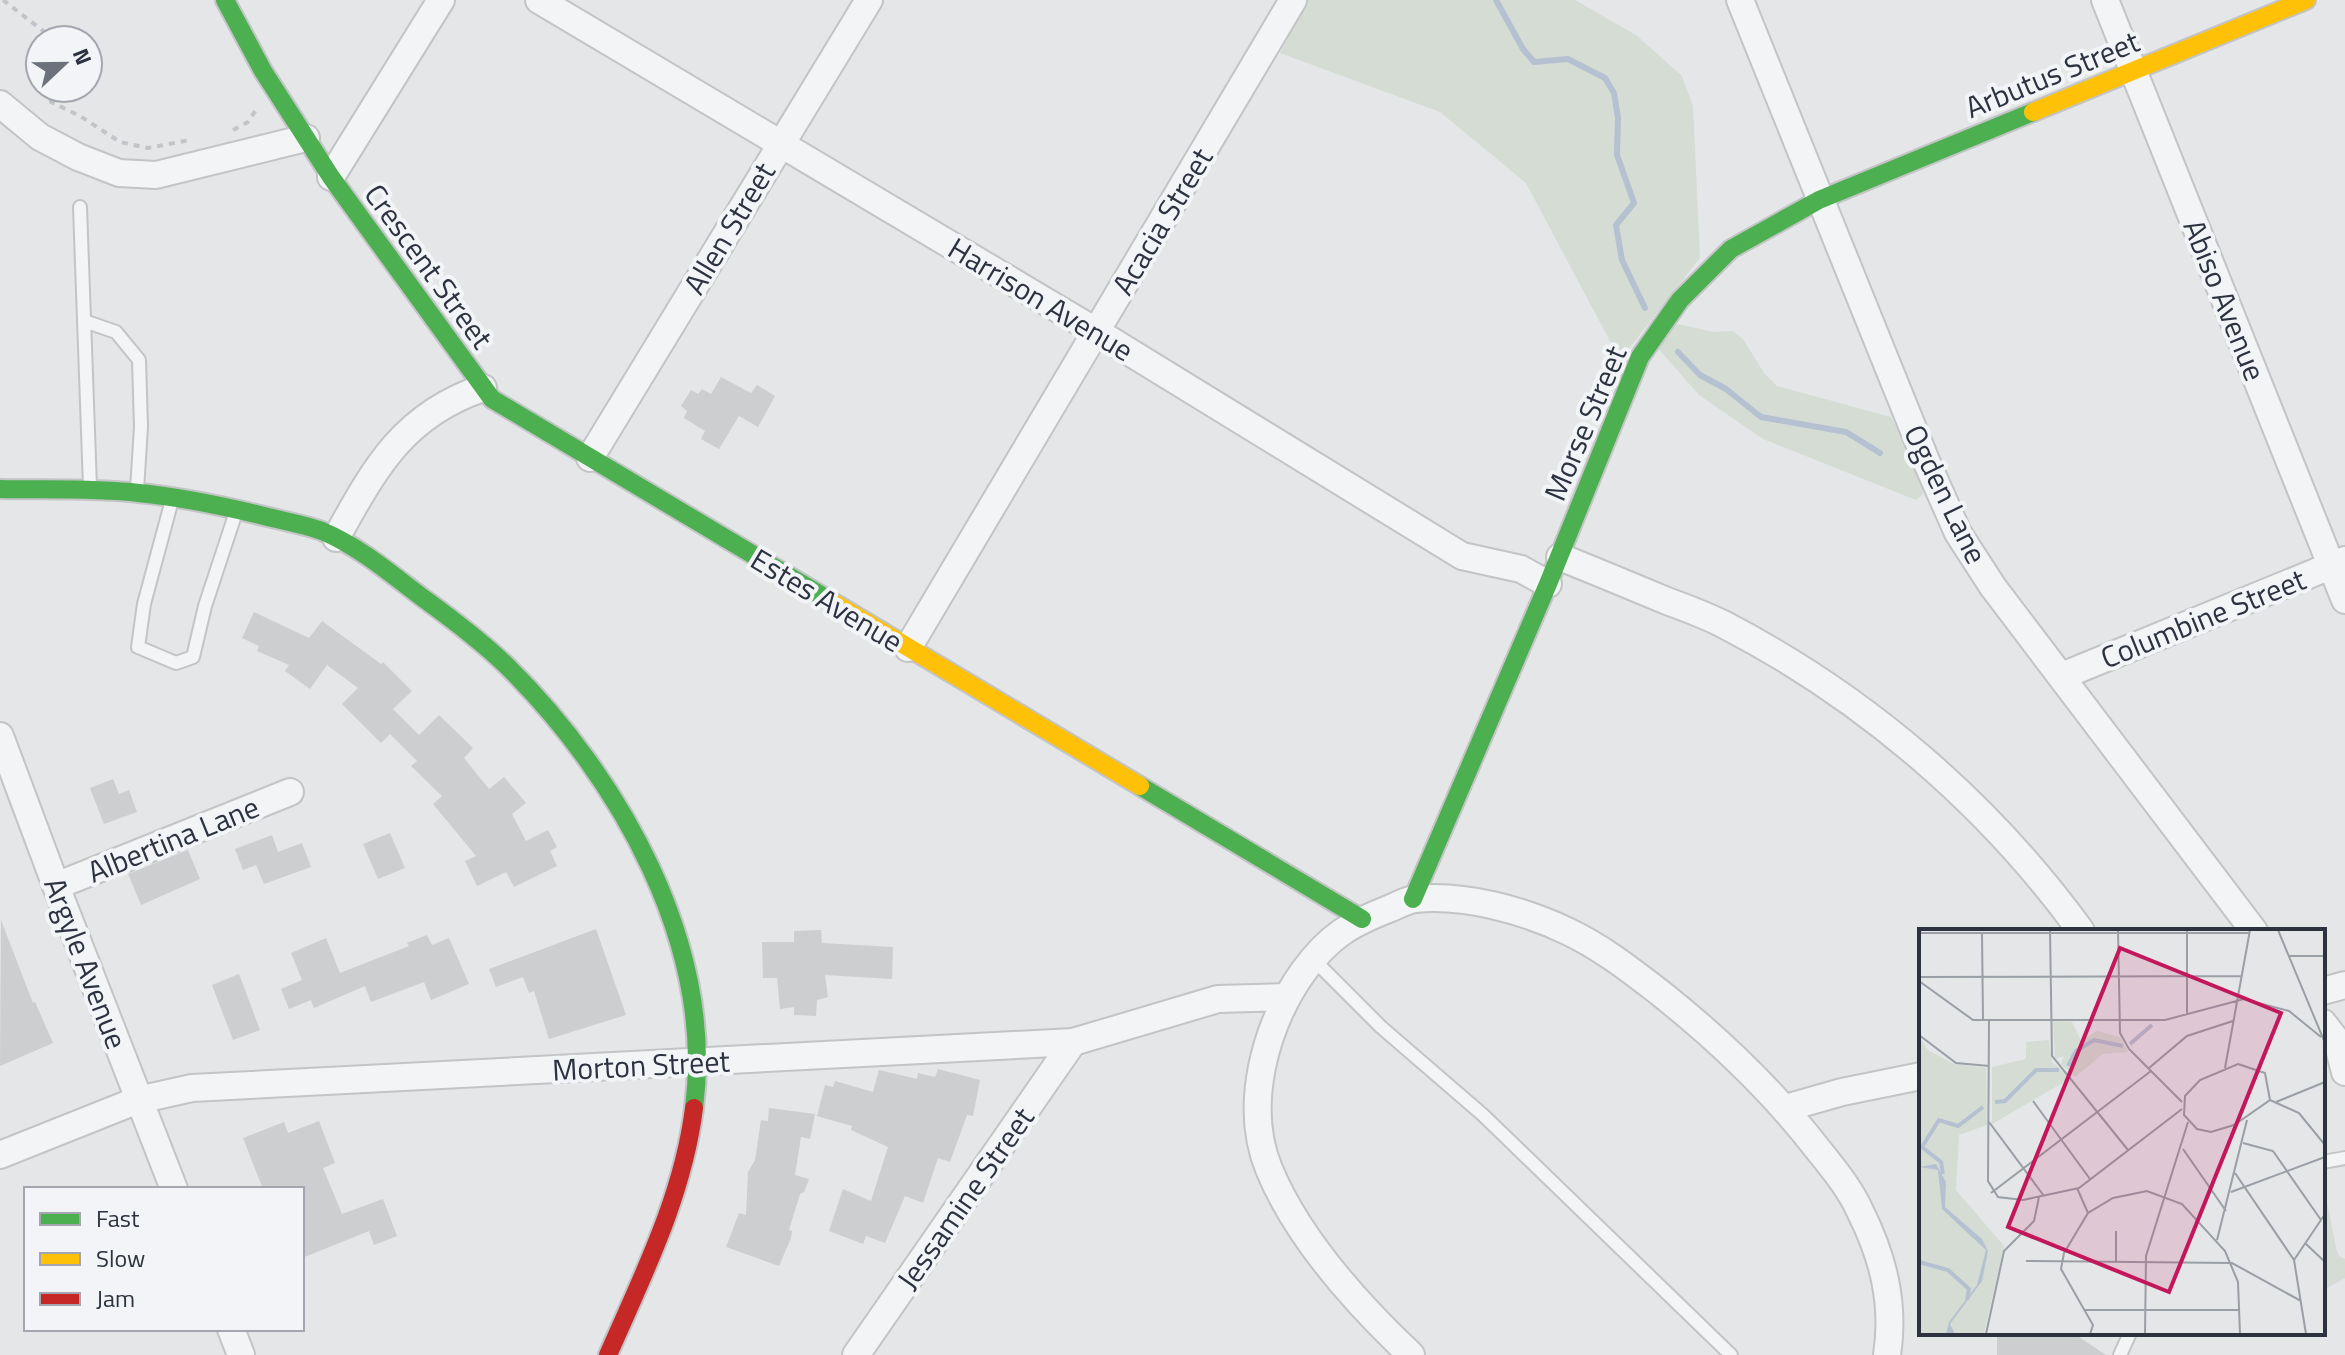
<svg xmlns="http://www.w3.org/2000/svg" width="2345" height="1355" viewBox="0 0 2345 1355" font-family="'Titillium Web',sans-serif">
<rect width="100%" height="100%" fill="#e4e6e8"/>
<g fill="#d4dcd4">
<path d="M1307,0H1575L1636,35L1682,76L1693,106L1700,258L1620,360L1526,183L1440,112L1280,53Z"/>
<path d="M1677,324L1714,332L1732,331L1743,339L1764,373L1777,386L1891,417L1926,483L1922,495L1916,500L1763,439L1699,395L1656,346Z"/>
<path d="M2324,1187L2336,1248L2339,1256L2345,1259V1278L2323,1290Z"/>
</g>
<g fill="none" stroke-linecap="round" stroke-linejoin="round">
<g stroke="#b5c1d0" stroke-width="6">
<path d="M1496,0L1523,49L1534,62L1568,59L1605,78L1614,93L1618,118L1617,155L1634,203L1616,225L1622,260L1645,308"/>
<path d="M1678,352L1700,375L1726,389L1761,417L1846,432L1880,453"/>
</g>
</g>
<g fill="#ccced0">
<path d="M721,377L751,393L757,385L775,396L758,427L739,416L719,449L701,439L705,431L684,418L687,411L681,406L691,390L698,394L702,389L711,394Z"/>
<path d="M254,612L309,638L322,621L381,664L383,662L412,691L393,709L419,735L439,715L473,748L464,758L489,789L504,777L526,803L512,814L526,841L548,830L557,847L550,851L557,866L514,887L506,872L477,886L465,861L476,856L433,804L442,796L411,766L417,761L390,734L381,743L342,704L358,688L327,665L310,689L285,671L289,665L257,651L259,646L242,638Z"/>
<path d="M113,779L119,794L129,790L137,812L104,824L90,788Z"/>
<path d="M390,833L405,868L378,879L363,844Z"/>
<path d="M272,835L278,852L302,843L311,867L264,884L256,865L243,870L235,849Z"/>
<path d="M188,850L200,879L141,905L128,874Z"/>
<path d="M1,920L33,1003L35,1002L53,1043L0,1066Z"/>
<path d="M596,929L626,1015L549,1039L534,991L529,993L523,977L496,987L489,969Z"/>
<path d="M821,930L822,943L893,947L892,979L825,975L828,997L817,1000L816,1016L794,1015V1007L780,1009L777,978H763L762,942H794V931Z"/>
<path d="M427,935L432,945L449,938L469,984L431,1000L424,982L371,1002L365,986L314,1008L311,1000L289,1009L281,989L302,980L291,953L326,938L340,973L409,946L407,943Z"/>
<path d="M239,974L260,1030L233,1040L212,985Z"/>
<path d="M938,1069L980,1080L973,1116L967,1115L950,1162L938,1158L923,1203L905,1196L885,1243L866,1236L863,1244L829,1231L843,1189L871,1201L888,1147L851,1130L852,1126L817,1116L825,1085L833,1087L835,1081L873,1092L879,1070L917,1079L918,1073L935,1077Z"/>
<path d="M769,1108L815,1114L810,1139L801,1137L795,1175L809,1179L804,1192L800,1194L789,1230L792,1231L791,1238L779,1266L726,1247L739,1213L746,1215L748,1172L755,1160L761,1120L768,1121Z"/>
<path d="M319,1121L335,1163L323,1168L342,1214L383,1199L397,1236L374,1245L369,1231L302,1258V1189H263L243,1138L284,1122L288,1133Z"/>
<path d="M1997,1333H2073L2106,1355H1997Z"/>
</g>
<g fill="none" stroke-linecap="round" stroke-linejoin="round">
<g stroke="#c2c4c6" stroke-width="16">
<g id="lane">
<path d="M80,207L90,487"/>
<path d="M84,321L116,332L139,360L141,427L137,490"/>
<path d="M172,500L144,604L138,647L176,663L193,657L205,606L236,512"/>
<path d="M1313,959L1381,1027L1483,1115L1731,1355"/>
<path d="M2323,1162L2345,1158"/>
<path d="M2120,1355L2130,1333"/>
</g>
</g>
<g stroke="#c2c4c6" stroke-width="30">
<g id="street">
<path d="M539,0L1097,332L1462,556L1521,569L1548,584"/>
<path d="M1740,0L1927,463L1958,533L1993,587L2254,931"/>
<path d="M2105,0L2345,600"/>
<path d="M0,104L40,137L78,157L119,173L156,175L306,138"/>
<path d="M331,177L441,0"/>
<path d="M590,458L869,0"/>
<path d="M336,538C375,468 403,415 483,388"/>
<path d="M1560,557C1595,571 1631,586 1667,601C1686,608 1705,615 1723,624C1864,697 1988,803 2081,931"/>
<path d="M908,648L1293,0"/>
<path d="M2062,676L2345,560"/>
<path d="M0,736L56,886L174,1189"/>
<path d="M56,886L290,792"/>
<path d="M2323,991L2345,985"/>
<path d="M2323,1023L2337,1041L2345,1072"/>
<path d="M1786,1108L1842,1092L1921,1076"/>
<path d="M0,1155L138,1100L192,1088L1073,1042L1218,999L1287,997"/>
<path d="M231,1329L241,1355"/>
<path d="M856,1355L1073,1042"/>
<path d="M1411,1355C1358,1305 1297,1237 1269,1169C1243,1106 1265,1026 1303,972C1329,936 1350,924 1391,908C1398,905 1407,900 1415,899C1464,894 1523,910 1567,931C1601,947 1629,969 1659,992C1717,1038 1770,1088 1816,1147C1832,1167 1849,1187 1860,1211C1883,1257 1895,1303 1887,1355"/>
</g>
</g>
<g stroke="#c2c4c6" stroke-width="22">
<g id="fast">
<path d="M225,0L263,71L331,177L492,399L829,600"/>
<path d="M0,489C46,490 93,488 139,493C181,497 223,506 264,516C283,521 303,524 322,531C360,547 391,574 423,598C452,619 481,641 507,666C620,778 715,945 694,1108"/>
<path d="M1140,786L1362,919"/>
<path d="M1413,899L1548,584L1640,357L1680,300L1731,249L1819,200L2033,112"/>
</g>
</g>
<g stroke="#c2c4c6" stroke-width="22">
<g id="slow">
<path d="M2033,112L2306,0"/>
<path d="M829,600L1140,786"/>
</g>
</g>
<g stroke="#c2c4c6" stroke-width="22">
<path id="jam" d="M608,1355C643,1275 683,1196 694,1108"/>
</g>
<g stroke="#c3c4c8" stroke-width="4" stroke-dasharray="6 6" stroke-linecap="butt">
<path d="M3,0L55,40"/>
<path d="M49,88L51,102L80,116L120,142L148,148L190,140"/>
<path d="M233,130L248,122L256,110"/>
</g>
<use href="#lane" stroke="#f3f4f5" stroke-width="12"/>
<use href="#street" stroke="#f3f4f5" stroke-width="26"/>
<use href="#fast" stroke="#4caf50" stroke-width="18"/>
<use href="#slow" stroke="#ffc107" stroke-width="18"/>
<use href="#jam" stroke="#c62828" stroke-width="18"/>
</g>
<g text-anchor="middle" dominant-baseline="central" stroke-width="8" stroke-linejoin="round" paint-order="stroke">
<g font-size="30" fill="#2c3240" stroke="#f2f4f7">
<text transform="translate(2052 74) rotate(-22)">Arbutus Street</text>
<text transform="translate(1162 221) rotate(-59)">Acacia Street</text>
<text transform="translate(729 228) rotate(-59)">Allen Street</text>
<text transform="translate(429 266) rotate(54)">Crescent Street</text>
<text transform="translate(1041 299) rotate(31)">Harrison Avenue</text>
<text transform="translate(2225 300) rotate(68)">Abiso Avenue</text>
<text transform="translate(1585 423) rotate(-67)">Morse Street</text>
<text transform="translate(1946 494) rotate(64)">Ogden Lane</text>
<text transform="translate(827 600) rotate(31)">Estes Avenue</text>
<text transform="translate(2203 618) rotate(-22)">Columbine Street</text>
<text transform="translate(173 839) rotate(-22)">Albertina Lane</text>
<text transform="translate(86 963) rotate(69)">Argyle Avenue</text>
<text transform="translate(641 1065) rotate(-3)">Morton Street</text>
<text transform="translate(965 1198) rotate(-55)">Jessamine Street</text>
</g>
</g>
<g transform="translate(1919 929)">
<rect width="406" height="406" fill="#e4e6e8"/>
<path d="M134,92L153,93L162,112L178,102L201,108L209,123L184,125L156,148L142,135L145,127L136,130ZM0,108L9,121L35,135L67,139L68,196L40,206L37,261L85,317L65,405H0ZM130,111L133,133L152,149L73,195V138L107,130V113Z" fill="#d4dcd4"/>
<path d="M17,235L27,253L26,278L63,310L69,322L63,352L31,395L36,405H27L30,393L58,356L67,321L23,280L19,241L0,238Z" fill="#b5c1d0"/>
<path fill="none" stroke="#b5c1d0" stroke-width="4" d="M211,115L233,96M149,137L157,122L175,111L204,117M76,173L86,172L117,141H140M24,245L22,233L3,218L20,191L39,197L64,178M0,333L29,341L50,360L48,371"/>
<path fill="none" stroke="#9a9ea5" stroke-width="2" d="M131,1L133,127L209,221M199,1L201,104L210,120L263,173M268,1V85M359,1L406,114M63,3L64,91M0,4H330M370,27H406M0,48L322,47M0,52L54,91H246L325,70L370,82L402,108M70,91L69,252L79,268L104,271L160,259L263,180M0,106L37,134L70,137M319,135L346,144L351,171L315,196L292,203L278,200L265,186L266,167L281,151ZM230,139L268,107L314,92M306,139L331,1M351,171L380,184L406,216M114,172L171,250M357,173L406,153M70,193L125,267M324,214L354,222L402,291M264,220L307,282M316,244L375,331L387,405M158,259L169,284M312,263L406,228M72,264L232,142M197,302V334M298,311L328,191M386,314L406,333M375,331L406,285M107,332L313,334L382,372M165,381H321M67,405L85,322L115,292L120,268M171,405L174,396L142,340L145,324L169,284L194,269L228,262L263,275L306,322L319,353L321,405M226,405L227,327L269,193"/>
<path fill="#c2185b" fill-opacity="0.15" stroke="#c2185b" stroke-width="4" d="M201,19L362,84L250,363L89,298Z"/>
<rect width="406" height="406" fill="none" stroke="#2c3240" stroke-width="4"/>
</g>
<rect x="24" y="1187" width="280" height="144" fill="#f2f4f7" stroke="#a3a6ae" stroke-width="2"/>
<rect x="40" y="1213" width="40" height="12" fill="#4caf50" stroke="#a3a6ae" stroke-width="2"/>
<text x="96" y="1227" font-size="24" fill="#2c3240">Fast</text>
<rect x="40" y="1253" width="40" height="12" fill="#ffc107" stroke="#a3a6ae" stroke-width="2"/>
<text x="96" y="1267" font-size="24" fill="#2c3240">Slow</text>
<rect x="40" y="1293" width="40" height="12" fill="#c62828" stroke="#a3a6ae" stroke-width="2"/>
<text x="96" y="1307" font-size="24" fill="#2c3240">Jam</text>
<g transform="translate(64 64) rotate(68)"><circle r="38" fill="#f2f4f7" stroke="#a3a6ae" stroke-width="2"/>
<path d="M0-6L14 30L0 20L-14 30Z" fill="#6c717b"/>
<text y="-12" font-size="22" font-weight="bold" text-anchor="middle" fill="#2c3240">N</text>
</g>
</svg>
